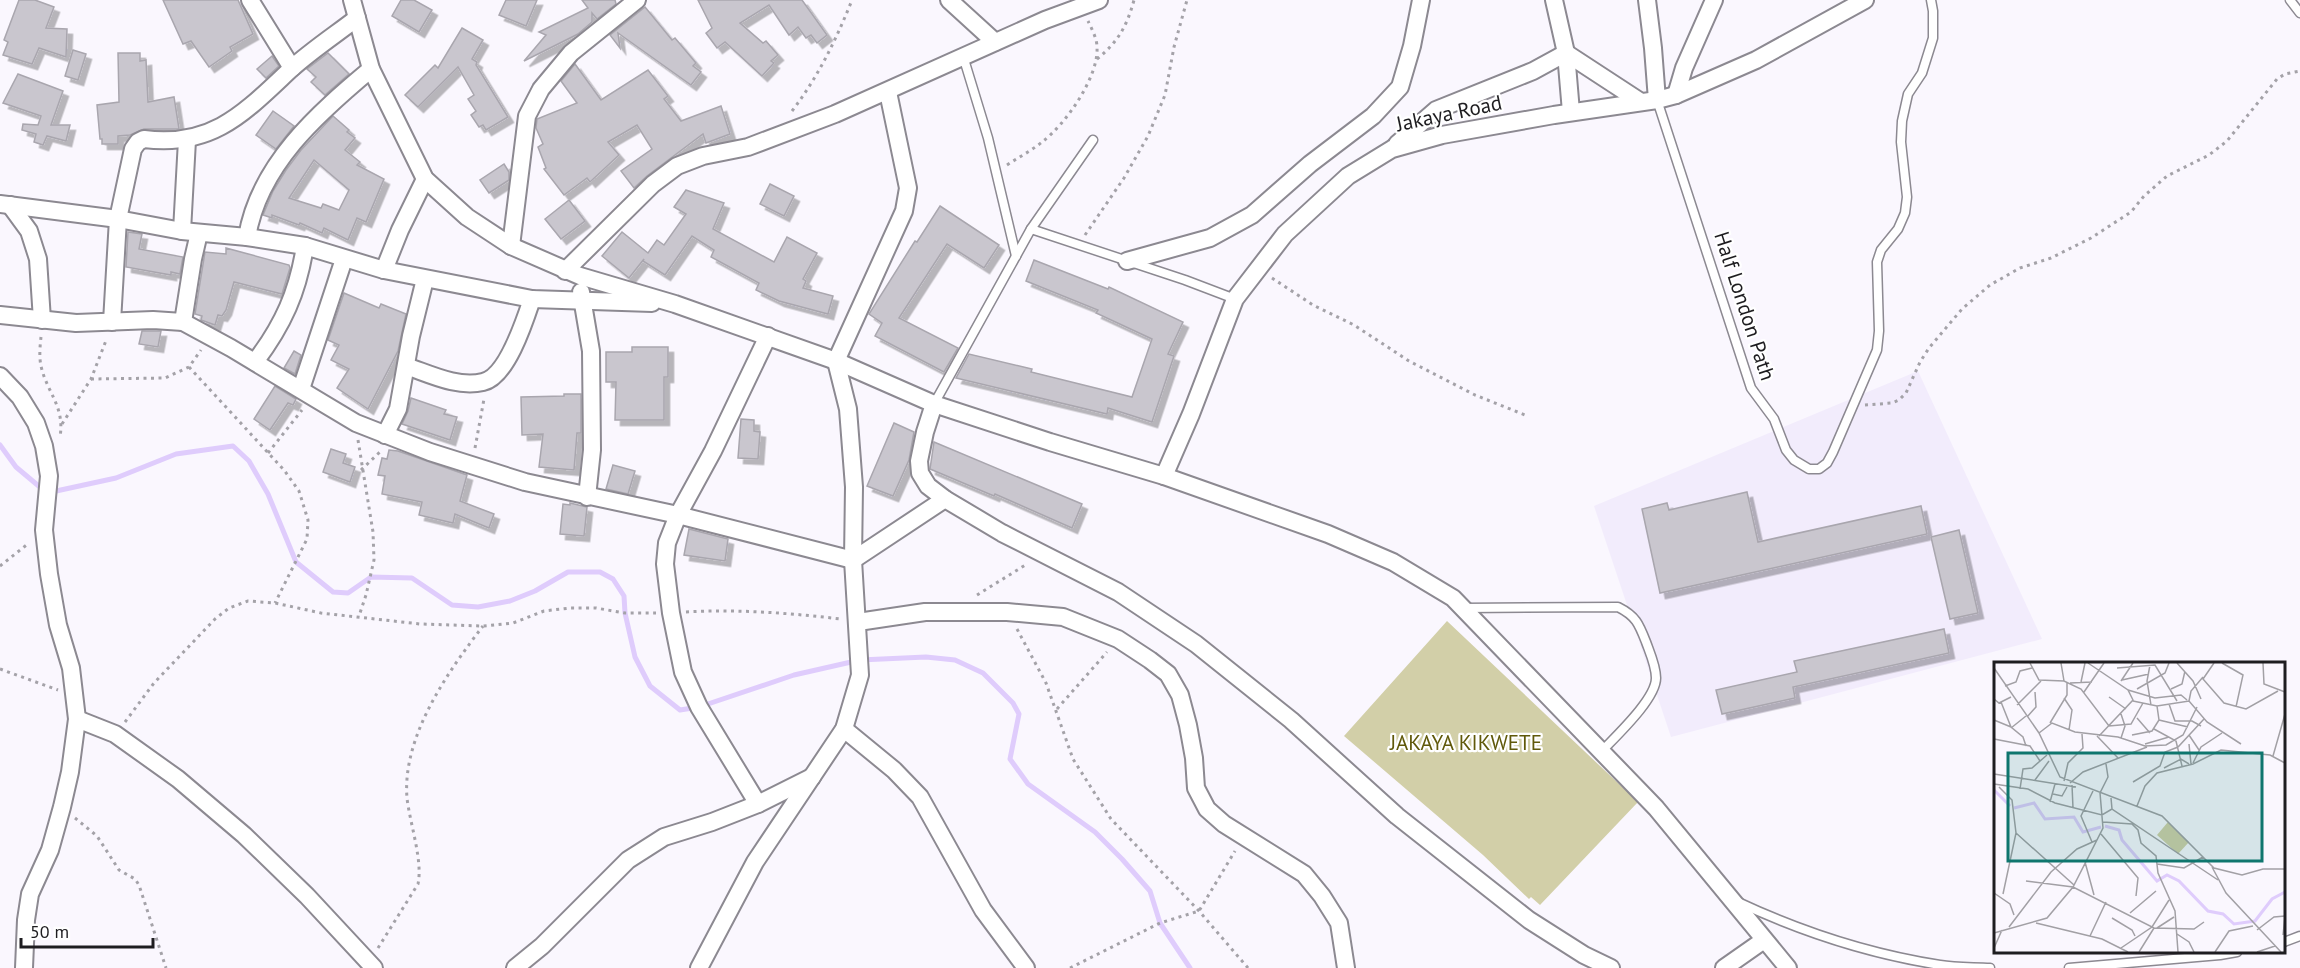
<svg xmlns="http://www.w3.org/2000/svg" width="2300" height="968" viewBox="0 0 2300 968" font-family="'PT Sans',sans-serif">
<defs>
<filter id="shadow"><feDropShadow dx="5.5" dy="5.5" stdDeviation="0" flood-color="#0004"/></filter>
</defs>
<rect width="100%" height="100%" fill="#faf7fe"/>
<path fill="#f2ecfc" d="M1918,371L2042,639L1671,737L1594,506Z"/>
<path fill="#d2cfa8" d="M1447,621L1638,802L1540,905L1531,897L1529,899L1483,855L1344,736Z"/>
<g fill="none" stroke-linecap="round" stroke-linejoin="round">
<path stroke="#dfccfc" stroke-width="5" d="M0,445L16,467L47,493L116,478L176,454L233,446L249,461L268,494L296,562L333,592L348,593L371,577L412,578L452,605L478,607L510,601L535,591L568,572H600L613,579L624,596L625,613L635,657L650,686L680,710L699,707L794,675L860,660L926,657L955,660L983,673L1013,703L1019,714L1010,759L1028,784L1095,832L1122,859L1150,891L1160,923L1190,968"/>
</g>
<g fill="#c9c6ce" stroke="#a9a6ae" stroke-width="1.5" fill-rule="evenodd" filter="url(#shadow)">
<path d="M19,0H35L54,7L46,28L67,29L66,57L39,48L32,64L3,55L8,42L4,40Z"/>
<path d="M163,0H238L253,34L230,47L232,51L209,67L191,41L183,44Z"/>
<path d="M401,0H414L432,10L419,32L392,16Z"/>
<path d="M506,0H537L526,26L499,15Z"/>
<path d="M582,0H615L616,4L597,19L592,13V22L578,34L524,61L546,35L539,32L588,8Z"/>
<path d="M698,0H802L827,35L817,43L811,35L806,38L798,27L789,35L769,5L740,23L763,43L766,41L778,55L771,61L774,63L762,76L725,42L717,48L706,33L712,28Z"/>
<path d="M645,7L672,40L675,38L696,63L693,66L701,72L691,85L618,33L620,48L610,35Z"/>
<path d="M462,28L483,40L472,59L477,62L476,65L508,117L486,130L483,125L479,127L471,115L476,111L468,99L474,95L458,67L418,107L405,95L435,65L438,68Z"/>
<path d="M73,50L86,54L78,80L65,76Z"/>
<path d="M118,53H140V61L146,60L148,102L174,97L179,129H144L130,135L118,136V144H102V139H100L97,105L119,102Z"/>
<path d="M328,53L349,74L325,95L311,82L316,77L307,69Z"/>
<path d="M272,56L279,66L266,78L257,69Z"/>
<path d="M575,64L601,100L648,70L668,96L664,99L681,121L721,106L730,134L706,143L703,134L647,176L634,188L621,171L652,149L637,125L608,142L619,155L590,182L587,178L564,195L544,169L546,168L538,147L543,144L536,128L537,119L577,103L561,81Z"/>
<path d="M18,74L63,91L51,125H70L66,141L47,136L43,145L34,142L36,134L22,130L23,124L38,125L41,116L3,103Z"/>
<path d="M273,111L294,126L276,149L256,135Z"/>
<path d="M333,116L349,130L347,132L355,138L345,150L360,162L357,165L384,179L366,222L357,218L348,240L324,228L322,233L300,223L299,225L272,215V218L263,215L273,191L286,170L301,150ZM314,160L349,190L339,210L323,204L321,208L289,198Z"/>
<path d="M504,164L509,172V180L489,193L480,180Z"/>
<path d="M770,184L794,196L784,216L760,204Z"/>
<path d="M686,190L724,203L713,229L774,262L787,237L817,253L803,279L806,281L803,288L833,296L828,314L779,301L756,290L759,283L711,257L714,250L692,236L665,275L643,261L644,259L629,278L602,256L622,232L648,253L657,240L664,245L686,214L674,207Z"/>
<path d="M569,200L585,221L561,239L545,219Z"/>
<path d="M940,206L999,245L984,268L947,244L899,318L958,348L944,372L875,336L882,323L869,314L915,241L917,242Z"/>
<path d="M128,232L142,234L139,249L183,257L180,274L171,272V275L126,267Z"/>
<path d="M226,248L289,265L290,268L282,294L234,282L226,310L222,316L218,315L215,325L201,320L202,316L195,314L205,252L226,254Z"/>
<path d="M1034,260L1108,289L1109,287L1183,322L1168,354L1174,356L1152,422L1108,408L1107,414L956,378L969,354L1032,369L1031,372L1132,397L1152,339L1096,313L1098,310L1026,281Z"/>
<path d="M344,293L379,308L381,304L406,314L398,351L368,409L337,388L349,369L331,360L339,345L328,340Z"/>
<path d="M142,331H161L158,347L139,344Z"/>
<path d="M632,347H668V377H664V420H615L616,382H606V352H632Z"/>
<path d="M294,351L301,355L295,374L284,368Z"/>
<path d="M275,386L296,399L293,405L288,403L270,430L254,419Z"/>
<path d="M564,394H581V433H577L574,470L539,467L543,434L522,435L521,397L564,396Z"/>
<path d="M411,398L446,410L444,414L457,417L450,440L402,424L408,411Z"/>
<path d="M741,419L754,420V431L760,432L758,459L738,458Z"/>
<path d="M894,423L914,432L909,460L893,496L867,486Z"/>
<path d="M934,442L1082,504L1072,528L995,494L994,496L930,469Z"/>
<path d="M331,449L346,454L343,463L355,467L350,482L323,472Z"/>
<path d="M389,450L398,451L467,475L460,501L494,514L489,528L455,514L453,523L419,515L422,502L382,494L385,476L378,475L382,458L387,459Z"/>
<path d="M613,465L635,471L628,494L606,489Z"/>
<path d="M1747,492L1758,542L1921,506L1927,534L1660,593L1642,509L1667,503L1669,510Z"/>
<path d="M570,503L587,507L584,536L560,534L563,504L570,505Z"/>
<path d="M689,529L728,539L725,561L684,555Z"/>
<path d="M1959,530L1978,613L1950,619L1931,537Z"/>
<path d="M1944,629L1949,653L1793,687L1795,698L1722,714L1716,690L1797,672L1794,661Z"/>
</g>
<g fill="none" stroke-linecap="round" stroke-linejoin="round">
<g stroke="#8c8991" stroke-width="11">
<g id="lane">
<path d="M2290,0L2300,13"/>
<path d="M963,56L988,138L1016,256"/>
<path d="M1657,100L1751,388L1774,419L1786,450L1794,460L1809,469H1819L1827,463L1833,452L1877,350L1879,331L1877,262L1881,250L1898,229L1905,213L1907,197L1901,142L1902,121L1908,94L1922,73L1933,38V11L1931,0"/>
<path d="M1031,229L1185,280L1235,299"/>
<path d="M934,404L1031,229L1093,140"/>
<path d="M1463,608L1618,607C1636,616 1639,624 1646,642C1650,653 1656,666 1656,678C1656,699 1616,736 1601,752"/>
<path d="M1738,902C1802,932 1870,954 1940,965C1956,968 1974,967 1990,968"/>
<path d="M2284,942L2300,936"/>
<path d="M2069,968L2220,955L2237,952"/>
</g>
</g>
<g stroke="#8c8991" stroke-width="20">
<g id="street">
<path d="M250,0L292,68"/>
<path d="M352,0L371,69L425,179L467,217L511,246L580,276L675,304L836,361L934,404L1050,442L1164,476L1328,534L1393,562L1453,598L1656,808L1788,968"/>
<path d="M949,0L995,42"/>
<path d="M1554,0L1566,53L1571,112"/>
<path d="M1647,0L1653,48L1657,100"/>
<path d="M1676,95L1684,68L1714,0"/>
<path d="M1397,144L1436,110L1533,71L1566,53L1641,102"/>
<path d="M0,204L118,219L182,231L247,237L305,246L384,270L532,299L652,303"/>
<path d="M10,205L29,231L38,259L42,320"/>
<path d="M182,231L187,140"/>
<path d="M247,237C259,165 317,114 371,69"/>
<path d="M511,246L527,116L541,89L571,53L637,0"/>
<path d="M1127,261L1210,238L1252,215L1310,164L1373,116L1400,87L1412,46L1421,0"/>
<path d="M384,270L400,230L425,179"/>
<path d="M565,271L653,184L677,166L703,156L748,147L835,114L1045,20L1099,0"/>
<path d="M581,292L591,351L592,450L587,497"/>
<path d="M0,315L76,323L153,320L183,322L231,348L356,423L430,452L525,482L678,515L853,560L945,499"/>
<path d="M112,322L118,219L133,149L138,142L144,139C213,148 245,112 291,69C312,50 335,35 357,18"/>
<path d="M183,322L193,259L199,233"/>
<path d="M255,362C283,325 298,292 305,246"/>
<path d="M406,366C430,374 457,388 483,382C507,377 525,320 532,299"/>
<path d="M0,376L20,397L36,423L44,446L49,476L44,530L49,574L58,625L71,668L77,719L70,772L62,807L50,850L30,894L26,920L24,968"/>
<path d="M301,389L344,259"/>
<path d="M934,404L925,432L919,461L920,473L928,486L945,499L1002,533L1118,592L1196,644L1291,720L1397,816L1529,920L1584,955L1611,968"/>
<path d="M385,435L398,409L411,336L425,279"/>
<path d="M1164,476L1191,414L1235,299L1285,234L1348,176L1392,149L1442,135L1554,115L1657,100L1676,95L1756,60L1865,0"/>
<path d="M858,622L925,612H1007L1063,617L1118,639L1150,660L1168,674L1180,695L1188,725L1194,758L1196,788L1207,809L1224,824L1304,874L1322,896L1339,923L1346,968"/>
<path d="M77,719L115,734L178,779L244,835L307,896L374,968"/>
<path d="M844,729L894,770L920,797L983,910L1026,968"/>
<path d="M758,804L699,707L683,672L671,613L665,564L667,543L678,515L713,451L768,336"/>
<path d="M515,968L542,946L628,860L664,837L712,822L758,804L812,777"/>
<path d="M699,968L755,862L844,729L860,675L853,560L854,487L848,409L836,361L904,211L908,188L888,92"/>
<path d="M1724,968L1764,940"/>
</g>
</g>
<g stroke="#a4a2a8" stroke-width="3" stroke-dasharray="3 4.5" stroke-linecap="butt">
<path d="M1097,59C1118,42 1127,26 1134,0"/>
<path d="M792,111C818,77 836,40 852,0"/>
<path d="M1007,165C1019,157 1031,151 1042,142C1065,125 1099,77 1097,47C1097,39 1092,29 1088,21"/>
<path d="M1085,235L1124,178L1148,136L1165,95L1174,47L1187,0"/>
<path d="M1272,278L1313,305L1354,325L1409,361L1475,395L1525,415"/>
<path d="M41,337C40,346 39,357 41,366C47,393 65,406 60,437"/>
<path d="M189,367L284,470L299,491L308,520L307,539L275,603"/>
<path d="M91,379L165,378L189,367L201,350"/>
<path d="M1865,405L1892,403L1899,400L1906,393L1920,362L1929,348L1962,309L1990,285L2020,268L2051,258L2091,238L2131,212L2144,196L2167,176L2209,155L2227,141L2277,79L2285,74L2300,71"/>
<path d="M62,424L91,379L107,338"/>
<path d="M358,440L373,532L374,560L366,595L359,616"/>
<path d="M475,448L484,399"/>
<path d="M268,453L302,410"/>
<path d="M361,470L382,450"/>
<path d="M0,566L29,543"/>
<path d="M977,595L1027,564"/>
<path d="M686,612C738,609 789,613 841,619"/>
<path d="M1017,629L1046,683L1073,759L1111,819L1199,911L1248,968"/>
<path d="M0,669L58,690"/>
<path d="M1057,709L1107,652"/>
<path d="M125,722L154,683L215,619L229,608L248,601L275,603L321,613L420,624L483,626L513,623L544,611L570,608H596L625,613H656"/>
<path d="M75,818L97,836L119,870L135,879L139,885L166,968"/>
<path d="M378,948L418,884C423,861 410,824 407,798C402,737 447,673 483,626"/>
<path d="M1070,968L1160,923L1199,911L1235,851"/>
</g>
<use href="#lane" stroke="#fff" stroke-width="8"/>
<use href="#street" stroke="#fff" stroke-width="16"/>
</g>
<g text-anchor="middle" dominant-baseline="central" stroke-width="4.5" stroke-linejoin="round" paint-order="stroke">
<g font-size="21" fill="#1e1d20" stroke="#fff">
<text transform="translate(1449 113) rotate(-12)">Jakaya Road</text>
<text transform="translate(1745 306) rotate(72)">Half London Path</text>
</g>
<g font-size="21" fill="#60590a" stroke="#fff">
<text x="1466" y="742">JAKAYA KIKWETE</text>
</g>
</g>
<g transform="translate(1994 662)">
<rect width="291" height="291" fill="#faf7fe"/>
<path d="M174,160L195,180L184,192L163,173Z" fill="#d2cfa8"/>
<path fill="none" stroke="#dfccfc" stroke-width="3" d="M0,128L16,144M20,146L40,141L51,157L80,155L89,170L107,165M111,164L125,168L128,178L163,219L173,213L185,219L214,249L229,252L240,262L261,259L278,237L291,230"/>
<path fill="none" stroke="#a2a0a5" stroke-width="1.5" d="M36,1L45,18L70,19L87,27L115,64L137,62L149,41M67,1L70,19M94,1L134,28L139,38L105,74M183,1L199,19L207,37M220,1L209,17L230,41L252,47L284,29M228,1L249,13L242,45M269,1L270,22L291,30M156,3L153,19L157,43M0,6L45,71L66,115L168,154L220,206L248,213L269,207H291M123,6L161,3L183,39M128,18L155,12M127,19L139,1M87,20L91,1M76,21L98,20M11,24L22,20L26,9L38,6M143,27L171,11L175,1M177,27L188,22L191,9M134,28L161,36L187,33L193,38M90,30L110,1M115,35L132,47M70,36L78,48L75,68M0,37L5,41L17,35M139,39L163,44L195,39L213,60L247,82M195,39L197,29L209,15M7,40L17,65L29,75L32,84M175,42L181,59H198L207,64M23,43L47,19M127,52L131,64L127,76M33,55L42,45L41,30M143,56L156,71M0,58L17,65M165,58L194,65M56,61L73,33V21M17,66L32,54M160,67L182,79L188,104M45,71L58,61L81,70L124,75L151,84L172,83L189,73L203,45M138,73L158,69L165,58L163,44M195,73L205,88M103,74L124,96M0,77L36,84L46,99M151,82L175,75M195,82L197,102M279,94L291,52M199,101L207,85L228,71M170,106L187,97L195,102M0,112L82,125M41,118L55,99M70,119L74,101L89,86L88,72M139,120L166,104L171,90L184,85L210,57M76,121L89,110L153,85M0,122L34,127L61,141L108,153L118,147M78,123L79,146M5,125L18,138L22,171L9,232M26,127L29,107L38,106L53,93M59,132L68,134L73,125M117,136L118,147L224,218M56,140L61,122M143,144L151,124L163,111L199,102L227,88L276,93L291,101M109,160L138,162L144,168L147,181L162,194L164,211L181,249L184,290M22,171L80,223M107,172L144,216L142,234M98,180L87,154L99,129M91,200L100,233M163,202L190,206L209,195M218,205L232,231L287,290M32,219L79,225L160,266L200,267L210,260M0,231L16,242L20,253M136,251L162,229M118,256L138,268L141,274M42,261L108,277L134,290M15,265L57,210L83,187L103,178M163,266L180,255M263,268L280,255L291,254M0,271L53,256L79,225L109,166L106,131L114,115L112,102M183,272L195,280L200,290M289,273L291,255M96,274L112,240M0,286L8,268M127,286L158,265L175,238M145,290L160,266M221,290L235,269L259,264M263,290L281,284"/>
<path fill="#0f766e" fill-opacity="0.15" stroke="#0f766e" stroke-width="3" d="M14,91H268V199H14Z"/>
<rect width="291" height="291" fill="none" stroke="#1e1d20" stroke-width="3"/>
</g>
<path d="M21 938v9h132v-9" fill="none" stroke="#1e1d20" stroke-width="3"/>
<text x="30" y="938" font-size="18" fill="#1e1d20" stroke="#ffffff" stroke-width="4.5" paint-order="stroke">50 m</text>
</svg>
